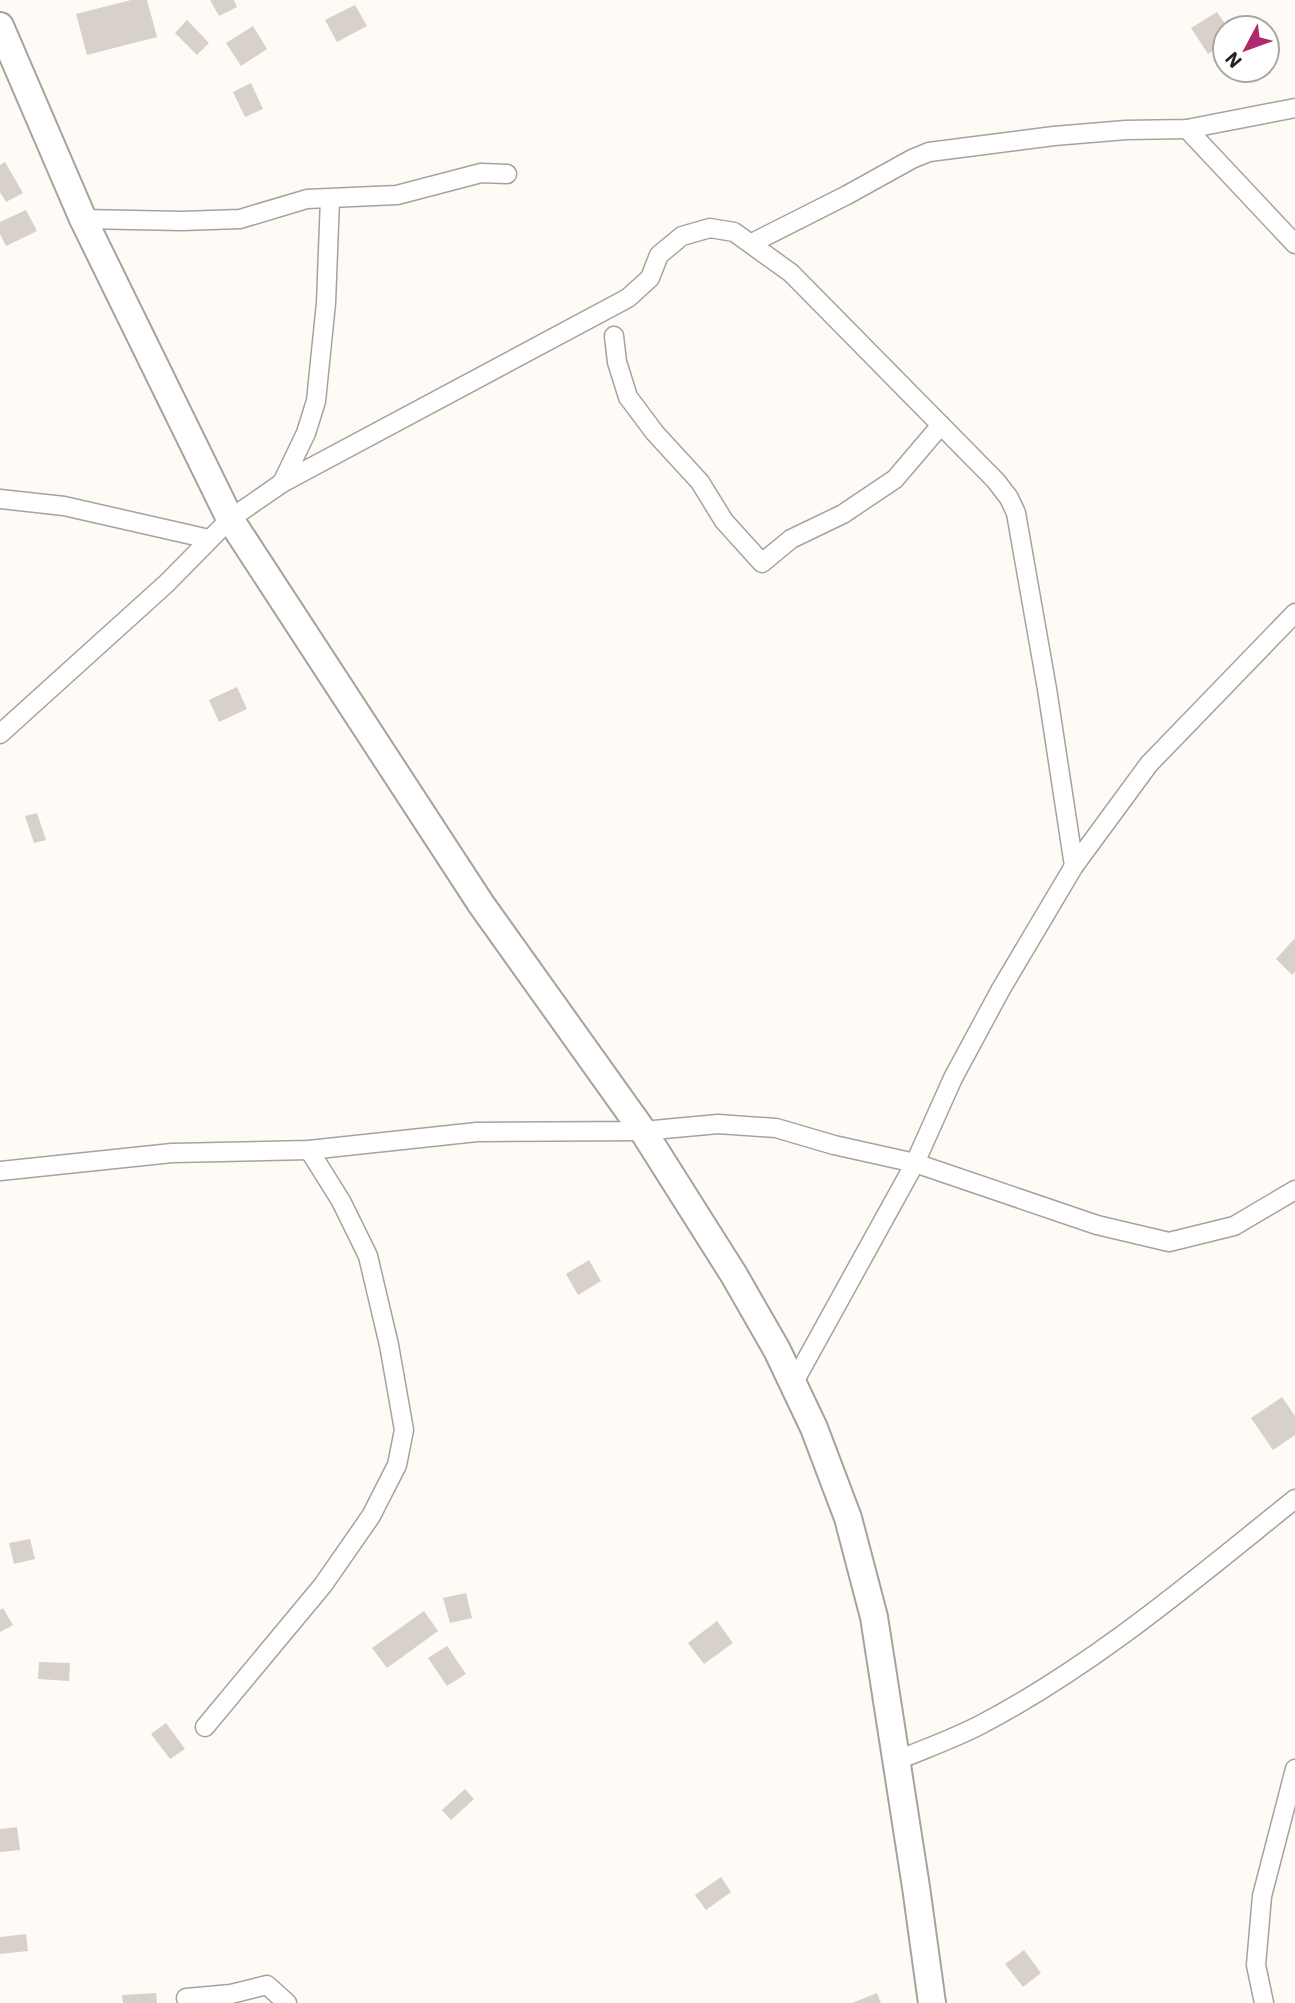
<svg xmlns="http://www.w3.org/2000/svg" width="1295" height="2003" viewBox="0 0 1295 2003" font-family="'IBM Plex Sans',sans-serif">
<rect width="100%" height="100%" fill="#fefaf6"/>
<g fill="#d8d1ca">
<path d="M131,0H147L157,37L87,55L76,14Z"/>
<path d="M210,0H234L237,7L219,16Z"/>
<path d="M355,5L367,26L337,42L325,20Z"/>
<path d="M1217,12L1228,28H1225V43L1208,54L1191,28Z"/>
<path d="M187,20L209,43L197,55L175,33Z"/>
<path d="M253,26L267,49L241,66L226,43Z"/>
<path d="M251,83L263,109L245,117L233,92Z"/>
<path d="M5,162L23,193L6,202L0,192V165Z"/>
<path d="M26,210L37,231L6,246L0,234V222Z"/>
<path d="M237,687L247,709L219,722L209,700Z"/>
<path d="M37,813L46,840L34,843L25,816Z"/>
<path d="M1295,938V972L1292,975L1276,959Z"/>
<path d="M589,1260L601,1281L578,1295L566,1274Z"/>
<path d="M1282,1397L1295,1416V1435L1273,1450L1251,1418Z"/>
<path d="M30,1539L35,1559L14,1564L9,1543Z"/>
<path d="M466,1593L472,1618L450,1623L443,1598Z"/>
<path d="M3,1608L13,1625L0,1632V1610Z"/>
<path d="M424,1611L438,1631L387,1668L372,1648Z"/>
<path d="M717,1621L733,1643L704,1664L688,1643Z"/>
<path d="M447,1646L466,1674L447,1686L428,1658Z"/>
<path d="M39,1662L70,1663L69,1681L38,1679Z"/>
<path d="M166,1723L185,1749L170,1759L151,1734Z"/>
<path d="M465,1789L474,1799L451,1820L442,1810Z"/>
<path d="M17,1827L20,1850L0,1852V1829Z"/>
<path d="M721,1877L731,1892L706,1910L695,1895Z"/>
<path d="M26,1934L28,1951L0,1954V1937Z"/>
<path d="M1024,1950L1041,1973L1023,1987L1005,1964Z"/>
<path d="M156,1993L157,2003H123L122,1995Z"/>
<path d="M877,1993L881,2003H852Z"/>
</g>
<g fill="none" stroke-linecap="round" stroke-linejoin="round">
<g stroke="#a8a29c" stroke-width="21">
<g id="minor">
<path d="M1187,129L1295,244"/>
<path d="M83,219L182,221L240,219L307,199L397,195L481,173L507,174"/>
<path d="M752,243L847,195L912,159L929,152L1054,136L1126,130L1187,129L1295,108"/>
<path d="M614,336L617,362L628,397L655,433L700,482L724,521L762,563L791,539L843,514L895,479L941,425"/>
<path d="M282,483L306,433L316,401L326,303L330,199"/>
<path d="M0,499L64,506L209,539"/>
<path d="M0,734L167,583L230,519L282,483L628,298L650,278L659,255L682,236L710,228L734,232L791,273L996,481L1009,498L1016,513L1047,689L1074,866"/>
<path d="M0,1171L172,1153L309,1150L477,1132L643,1131L718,1124L776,1128L834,1145L915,1163L1097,1225L1169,1242L1234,1226L1295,1190"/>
<path d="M793,1384L915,1163L953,1078L1001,989L1074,866L1149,764L1295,613"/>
<path d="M205,1727L323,1585L371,1516L397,1465L404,1430L389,1345L368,1256L341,1201L309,1150"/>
<path d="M896,1761C924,1749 953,1739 980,1725C1095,1665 1194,1580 1295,1499"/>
<path d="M186,1998L231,1994L267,1985L287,2003"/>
<path d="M1264,2003L1256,1965L1262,1896L1295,1769"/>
</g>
</g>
<g stroke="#a8a29c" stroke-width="30">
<path id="secondary" d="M0,26L83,219L230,519L481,904L643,1131L734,1275L777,1350L814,1428L848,1518L874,1617L916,1887L932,2003"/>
</g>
<use href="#minor" stroke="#fff" stroke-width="18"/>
<use href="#secondary" stroke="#fff" stroke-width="26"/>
</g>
<g transform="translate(1246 49) rotate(229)"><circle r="33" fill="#ffffff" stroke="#a8a7a6" stroke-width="2"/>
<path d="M0-5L12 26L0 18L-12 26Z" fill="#b1296d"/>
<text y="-10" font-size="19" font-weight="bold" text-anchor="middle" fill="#252320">N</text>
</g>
</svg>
